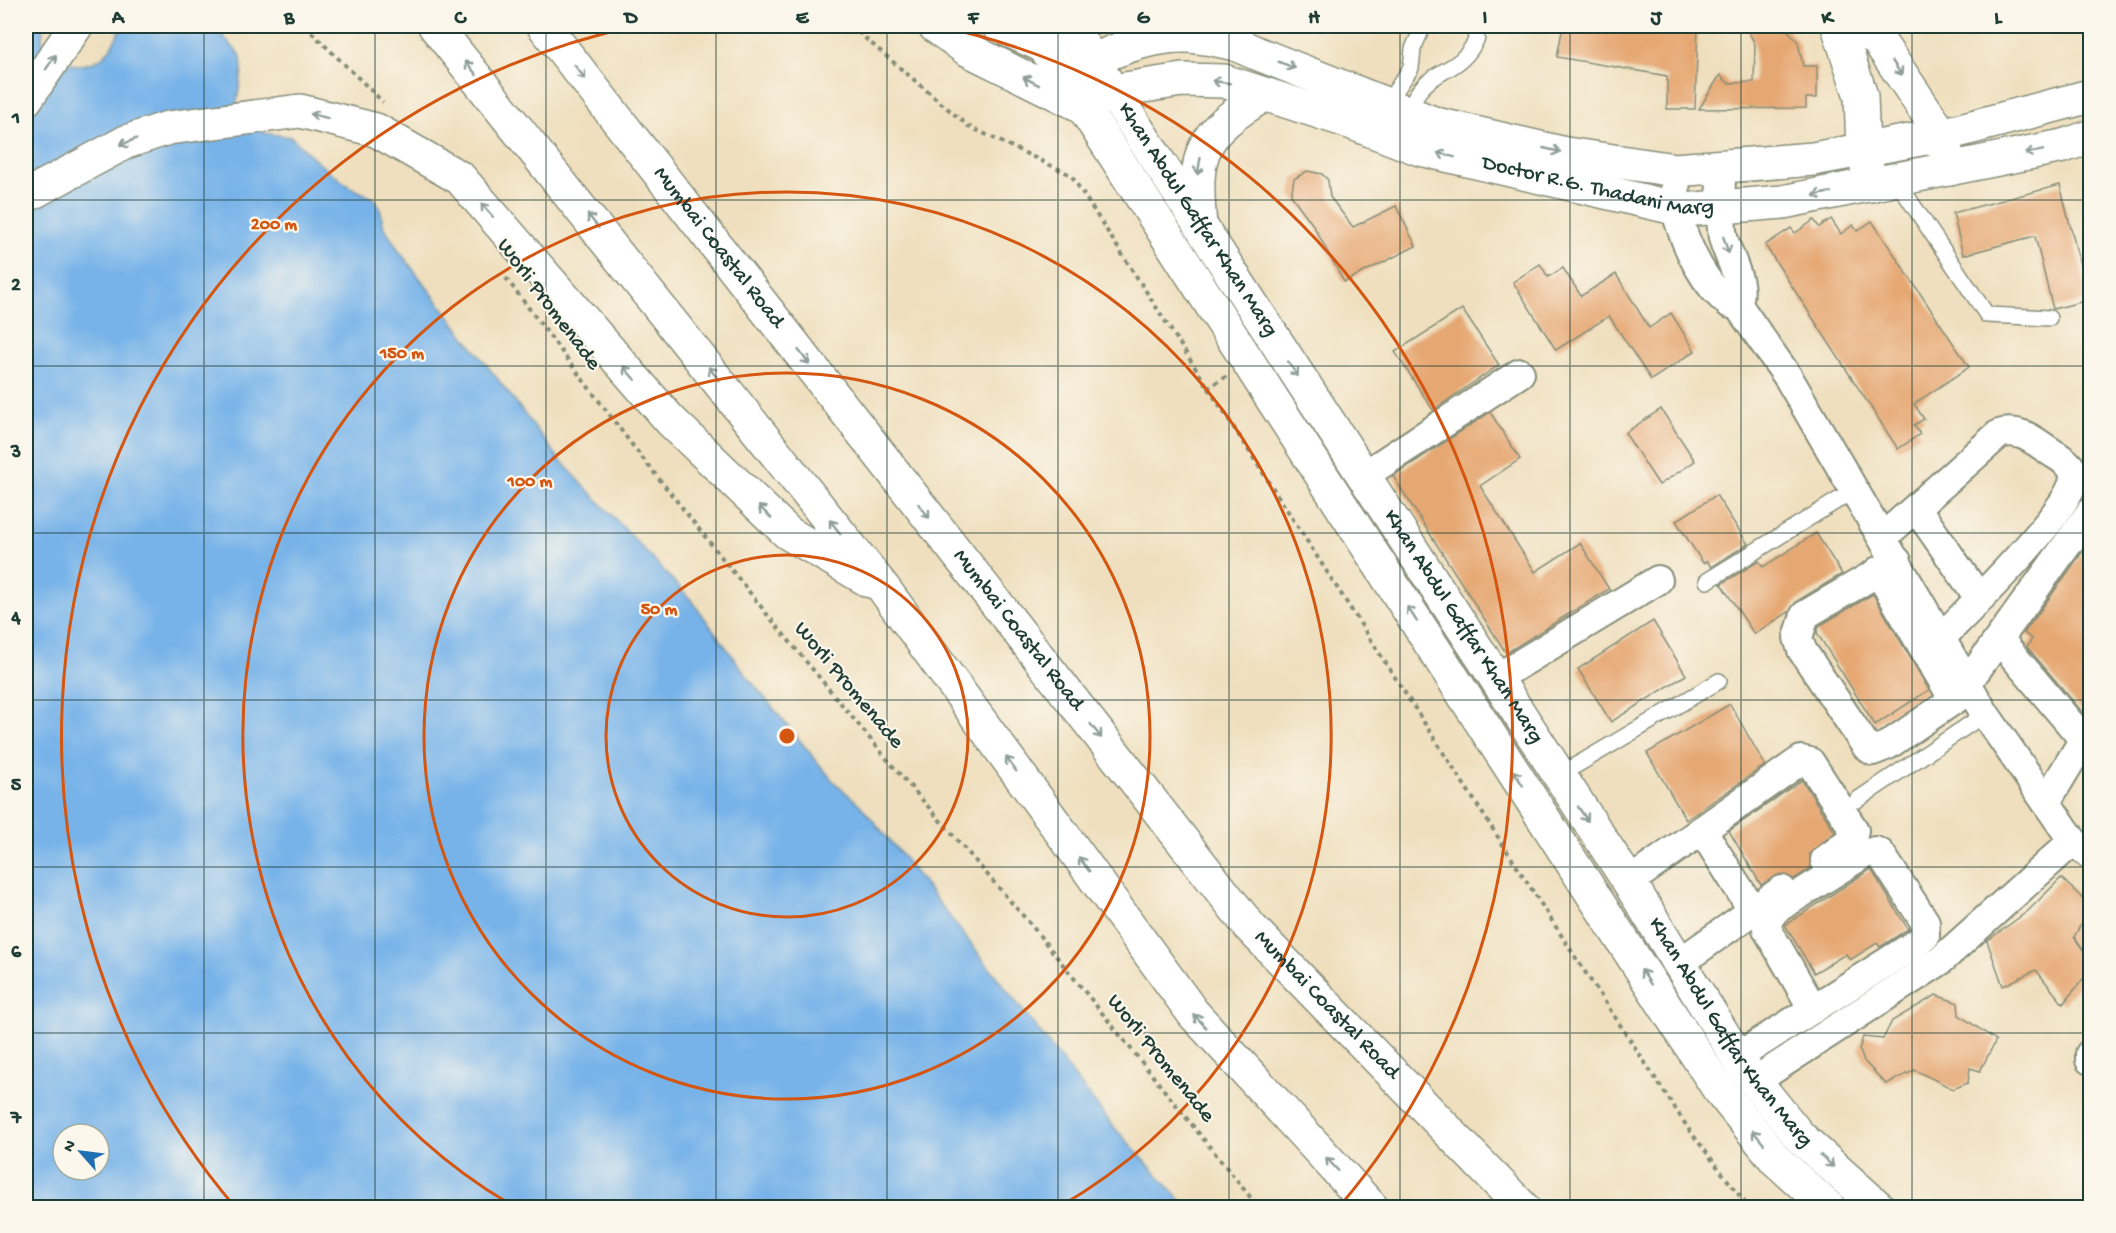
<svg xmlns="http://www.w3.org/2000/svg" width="2116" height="1233" viewBox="0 0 2116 1233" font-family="'Gochi Hand',sans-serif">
<rect width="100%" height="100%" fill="#fbf7ec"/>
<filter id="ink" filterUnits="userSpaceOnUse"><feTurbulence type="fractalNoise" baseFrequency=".0167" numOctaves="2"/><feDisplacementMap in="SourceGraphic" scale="12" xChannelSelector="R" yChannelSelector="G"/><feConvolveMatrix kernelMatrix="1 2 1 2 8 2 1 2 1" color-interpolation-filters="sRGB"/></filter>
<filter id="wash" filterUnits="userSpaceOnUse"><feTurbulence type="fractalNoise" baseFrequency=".008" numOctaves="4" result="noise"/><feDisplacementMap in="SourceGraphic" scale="24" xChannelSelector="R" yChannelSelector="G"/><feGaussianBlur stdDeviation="1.35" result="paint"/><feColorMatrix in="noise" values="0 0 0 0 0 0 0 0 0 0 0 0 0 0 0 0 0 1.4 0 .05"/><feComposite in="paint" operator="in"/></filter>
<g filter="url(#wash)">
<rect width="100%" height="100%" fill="#efdfbe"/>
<path fill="#77b3e9" stroke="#4b788e" stroke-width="1.5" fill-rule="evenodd" d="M26,26H43C43,31 41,39 43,44C51,64 81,70 98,60C110,54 116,37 122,26H214L241,56L242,70L237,102L241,117L265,133L291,137L321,165L350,187L375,199L380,208L383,225L399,251L559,459L692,601L750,680L833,781L860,805L900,853L1112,1125L1187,1207H26ZM63,1134H99V1170H63Z"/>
<g id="blocks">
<g fill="#e6a873">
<path d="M1563,26H1698L1695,109H1667V76L1557,57Z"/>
<path d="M1746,26H1784L1798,42L1803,66H1817V98H1806V108L1699,109L1720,75L1728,83L1754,82L1755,45Z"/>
<path d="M1307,171L1322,174L1328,180L1330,197L1353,227L1396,206L1416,246L1344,282L1313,225L1291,195L1294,179Z"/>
<path d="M2060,185L2089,300L2053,309L2035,236L1963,255L1953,213Z"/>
<path d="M1831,219L1841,234L1853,225L1857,231L1872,221L1969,367L1914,404L1924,419L1914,425L1920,434L1898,449L1765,245L1791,228L1795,233L1814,220L1819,227Z"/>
<path d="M1540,264L1548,277L1563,268L1581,296L1616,274L1649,328L1671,313L1695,351L1651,380L1609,316L1556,350L1513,282Z"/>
<path d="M1462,309L1499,365L1433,410L1395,352Z"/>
<path d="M1661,409L1695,461L1659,485L1625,433Z"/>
<path d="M1490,412L1520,459L1480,486L1535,572L1580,543L1609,589L1506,653L1393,476Z"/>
<path d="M1716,495L1748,544L1711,567L1707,561L1703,563L1676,521Z"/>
<path d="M1816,533L1842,574L1797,601L1789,612L1754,634L1721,584L1759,561L1763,567Z"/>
<path d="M2091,540V713L2084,714L2027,647L2032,639L2024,633Z"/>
<path d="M1873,594L1929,690L1875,725L1817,633L1819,626Z"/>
<path d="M1653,621L1686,675L1611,722L1578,669Z"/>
<path d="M1730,704L1765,765L1686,820L1647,753Z"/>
<path d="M1802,780L1835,832L1810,853L1811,868L1794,879L1780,874L1761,885L1729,831Z"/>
<path d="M1871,869L1908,929L1880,947L1877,943L1850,960L1846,954L1814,973L1785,925Z"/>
<path d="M2061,878L2091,906L2074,937L2091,961V969L2063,1004L2036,970L2003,986L1987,941L2028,911Z"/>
<path d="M1936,995L1958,1003L1959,1015L1996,1040L1980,1071L1970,1068L1968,1083L1953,1089L1915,1070L1886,1084L1864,1061L1859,1049L1863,1037L1883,1039L1892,1021Z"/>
</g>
</g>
</g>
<g filter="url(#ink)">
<use href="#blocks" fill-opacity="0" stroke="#878e79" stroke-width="1.5"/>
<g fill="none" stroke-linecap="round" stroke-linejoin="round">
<g stroke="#878e79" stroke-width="18">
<g id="service">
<path d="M1386,105L1411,68L1413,49L1423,26"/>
<path d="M1408,114C1422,65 1459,79 1477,38L1471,26"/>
<path d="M1896,180L1987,315L2049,318"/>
<path d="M1707,581L1856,489"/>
<path d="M1558,776L1719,681"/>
<path d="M1857,800L1985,714"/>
</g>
</g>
<g stroke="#878e79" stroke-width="32">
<g id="minor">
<path d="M1675,170C1676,186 1674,206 1679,221C1688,250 1705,286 1730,304H1737C1747,284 1727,256 1723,237C1719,214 1721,190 1721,166"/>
<path d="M1737,304L1788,377L1985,714L2073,841L2090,855"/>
<path d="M1363,476L1520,373"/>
<path d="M1917,509L1979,598"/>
<path d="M1883,537L1999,434C2019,428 2032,439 2048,450C2057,456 2073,464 2074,475C2075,507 1967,611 1941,638"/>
<path d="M1897,561L1805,615L1798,638L1802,650L1866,746L1873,751L1888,745L1970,689"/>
<path d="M1878,571L1954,700"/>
<path d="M1999,639L2084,740"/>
<path d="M1495,679L1658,580"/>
<path d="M1967,683L2090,513"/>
<path d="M2046,802L2090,729"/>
<path d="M1702,830L1753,911"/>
<path d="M1629,882L1801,760L1810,762L1854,830L1852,840L1825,860"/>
<path d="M1679,963L1782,890"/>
<path d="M2090,1054V1060"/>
<path d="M1737,1057L1917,943L1925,936V922L1880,853L1875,851L1862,855L1775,910L1768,920L1767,929L1813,1009"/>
<path d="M1755,1081L1940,961L2073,841"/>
</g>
</g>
<g stroke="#878e79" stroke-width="36">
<g id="tertiary">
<path d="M1838,26L1861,96L1863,149L1871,185"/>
<path d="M1858,26L1878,40L1942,135L1950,169"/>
</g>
</g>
<g stroke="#878e79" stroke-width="36">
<g id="primary">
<path d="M1026,26L1044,46L1718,1088L1776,1160L1829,1208"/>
<path id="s1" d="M1070,26L1629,882L1744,1068L1800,1137L1879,1208"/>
<path d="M1206,26L1233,43L1256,53L1436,124L1566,154L1675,170L1813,159L1942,135L2090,96"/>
<path d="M1074,72C1106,52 1146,36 1184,36C1200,36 1216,40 1231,43"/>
<path id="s2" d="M1095,100L1112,91L1182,80L1224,81L1347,121L1420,149L1683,210L1783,202L2063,146L2090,137"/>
<path d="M1200,225C1193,151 1200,134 1264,95"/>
</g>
</g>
<g stroke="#878e79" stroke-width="36">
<g id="motorway">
<path d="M435,26L884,589L1193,1013L1372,1208"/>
<path id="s3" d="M544,26L1250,927L1523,1208"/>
<path d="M935,26L967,49L1084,107"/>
<path d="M999,26L1044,46"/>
<path d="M26,99L76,26"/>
<path d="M26,196L126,142L168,128L300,111L376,130L460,178L670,420L788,533L870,581"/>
</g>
</g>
<g stroke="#878e79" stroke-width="4" stroke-dasharray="4.5 4.5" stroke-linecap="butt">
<path d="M305,26L383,102"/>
<path d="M851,26L968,126L1071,175L1574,955L1690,1131L1749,1208"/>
<path d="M506,278L636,450L766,613L891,764L1032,926L1259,1208"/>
<path d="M1207,388L1227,376"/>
</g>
<use href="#service" stroke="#fff" stroke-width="15"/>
<use href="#minor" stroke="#fff" stroke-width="28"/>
<use href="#tertiary" stroke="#fff" stroke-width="33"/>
<use href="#primary" stroke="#fff" stroke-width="33"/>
<use href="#motorway" stroke="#fff" stroke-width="33"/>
</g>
<defs><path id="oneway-shaft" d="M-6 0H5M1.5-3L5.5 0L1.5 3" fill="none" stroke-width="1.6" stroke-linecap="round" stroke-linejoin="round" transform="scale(1.5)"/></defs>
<g stroke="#8f9e9a">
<use href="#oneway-shaft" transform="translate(51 62) rotate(-55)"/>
<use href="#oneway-shaft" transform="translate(1287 65) rotate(21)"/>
<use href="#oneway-shaft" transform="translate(471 68) rotate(-128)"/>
<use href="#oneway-shaft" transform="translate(1897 68) rotate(56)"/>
<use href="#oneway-shaft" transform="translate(580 72) rotate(52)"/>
<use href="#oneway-shaft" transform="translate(1031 81) rotate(-153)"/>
<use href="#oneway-shaft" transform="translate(1221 82) rotate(-172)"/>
<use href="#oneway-shaft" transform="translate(319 116) rotate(-166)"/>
<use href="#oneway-shaft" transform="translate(128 142) rotate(158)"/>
<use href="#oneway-shaft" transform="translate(1552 150) rotate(13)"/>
<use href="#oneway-shaft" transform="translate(2034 152) rotate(169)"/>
<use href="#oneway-shaft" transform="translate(1446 155) rotate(-166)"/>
<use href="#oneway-shaft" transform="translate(1199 166) rotate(100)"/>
<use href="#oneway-shaft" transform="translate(1822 194) rotate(169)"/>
<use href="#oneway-shaft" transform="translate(487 210) rotate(-131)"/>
<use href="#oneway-shaft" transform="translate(593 221) rotate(-128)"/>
<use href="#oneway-shaft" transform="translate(1726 245) rotate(72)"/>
<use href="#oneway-shaft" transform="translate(804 357) rotate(52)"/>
<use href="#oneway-shaft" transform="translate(1293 369) rotate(57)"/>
<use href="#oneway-shaft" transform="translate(629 373) rotate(-131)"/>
<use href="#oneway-shaft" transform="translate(714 374) rotate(-128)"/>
<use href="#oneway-shaft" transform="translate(924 511) rotate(52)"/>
<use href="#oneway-shaft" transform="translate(765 512) rotate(-136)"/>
<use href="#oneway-shaft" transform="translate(835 527) rotate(-128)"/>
<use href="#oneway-shaft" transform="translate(1412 614) rotate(-123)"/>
<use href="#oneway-shaft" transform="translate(1096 731) rotate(52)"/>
<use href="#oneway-shaft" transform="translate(1011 764) rotate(-126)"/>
<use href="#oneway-shaft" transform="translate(1518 778) rotate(-123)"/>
<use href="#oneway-shaft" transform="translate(1583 814) rotate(56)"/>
<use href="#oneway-shaft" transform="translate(1084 864) rotate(-126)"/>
<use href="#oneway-shaft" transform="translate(1646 977) rotate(-123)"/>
<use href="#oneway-shaft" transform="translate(1200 1021) rotate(-133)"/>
<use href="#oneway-shaft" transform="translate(1758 1137) rotate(-129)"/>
<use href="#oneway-shaft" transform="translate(1827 1161) rotate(42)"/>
<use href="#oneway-shaft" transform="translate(1332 1164) rotate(-133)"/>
</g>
</g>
<path fill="none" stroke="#1f3d34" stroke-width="1.5" stroke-opacity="0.55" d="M204,26V1208M375,26V1208M546,26V1208M716,26V1208M887,26V1208M1058,26V1208M1229,26V1208M1400,26V1208M1570,26V1208M1741,26V1208M1912,26V1208M26,200H2090M26,366H2090M26,533H2090M26,700H2090M26,867H2090M26,1033H2090"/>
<g fill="none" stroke="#d45610" stroke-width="3">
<circle cx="787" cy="736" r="181"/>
<circle cx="787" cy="736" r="363"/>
<path d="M515 1207A544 544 0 1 1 1059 1207"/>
<path d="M235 1207A726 726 0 0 1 636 26M938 26A726 726 0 0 1 1339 1207"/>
</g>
<g text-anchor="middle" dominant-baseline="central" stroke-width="4.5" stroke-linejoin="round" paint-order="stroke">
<g font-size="22" fill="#1f3d34" stroke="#fbf7ec">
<text stroke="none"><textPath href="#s2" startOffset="522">Doctor R.G. Thadani Marg</textPath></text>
<text stroke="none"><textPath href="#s1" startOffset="232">Khan Abdul Gaffar Khan Marg</textPath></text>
<text stroke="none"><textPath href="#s3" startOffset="282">Mumbai Coastal Road</textPath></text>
<text transform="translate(548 305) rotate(53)">Worli Promenade</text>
<text stroke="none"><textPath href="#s1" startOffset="718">Khan Abdul Gaffar Khan Marg</textPath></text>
<text stroke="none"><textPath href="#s3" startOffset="768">Mumbai Coastal Road</textPath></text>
<text transform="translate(848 686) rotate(50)">Worli Promenade</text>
<text stroke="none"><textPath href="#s3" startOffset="1254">Mumbai Coastal Road</textPath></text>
<text stroke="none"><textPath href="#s1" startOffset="1204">Khan Abdul Gaffar Khan Marg</textPath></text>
<text transform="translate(1160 1059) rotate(51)">Worli Promenade</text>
</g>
</g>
<circle cx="787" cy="736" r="9" fill="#d45610" stroke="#fbf7ec" stroke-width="3"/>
<g font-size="18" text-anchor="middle" font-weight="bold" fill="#d45610" stroke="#fbf7ec" stroke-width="4.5" stroke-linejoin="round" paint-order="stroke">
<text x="274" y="229">200 m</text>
<text x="402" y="358">150 m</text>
<text x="530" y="486">100 m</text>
<text x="659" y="614">50 m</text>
</g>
<rect width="2116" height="1233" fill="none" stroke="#fbf7ec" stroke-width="66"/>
<g transform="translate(81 1152) rotate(298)"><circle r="28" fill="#fbf7ec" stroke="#a3ada2" stroke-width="1.5"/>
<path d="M0-4.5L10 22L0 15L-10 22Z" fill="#1f6fb2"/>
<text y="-9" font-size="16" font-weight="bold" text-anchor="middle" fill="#1f3d34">N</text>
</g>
<rect x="33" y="33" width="2050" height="1167" fill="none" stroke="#1f3d34" stroke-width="2"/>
<g font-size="20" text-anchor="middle" font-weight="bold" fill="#1f3d34">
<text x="118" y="23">A</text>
<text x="289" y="23">B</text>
<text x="460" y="23">C</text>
<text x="631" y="23">D</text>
<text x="802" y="23">E</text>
<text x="973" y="23">F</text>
<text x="1143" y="23">G</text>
<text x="1314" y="23">H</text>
<text x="1485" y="23">I</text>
<text x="1656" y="23">J</text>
<text x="1827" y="23">K</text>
<text x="1998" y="23">L</text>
<text x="16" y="123">1</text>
<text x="16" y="290">2</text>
<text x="16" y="457">3</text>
<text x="16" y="623">4</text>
<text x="16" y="790">5</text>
<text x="16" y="957">6</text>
<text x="16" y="1123">7</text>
</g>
</svg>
